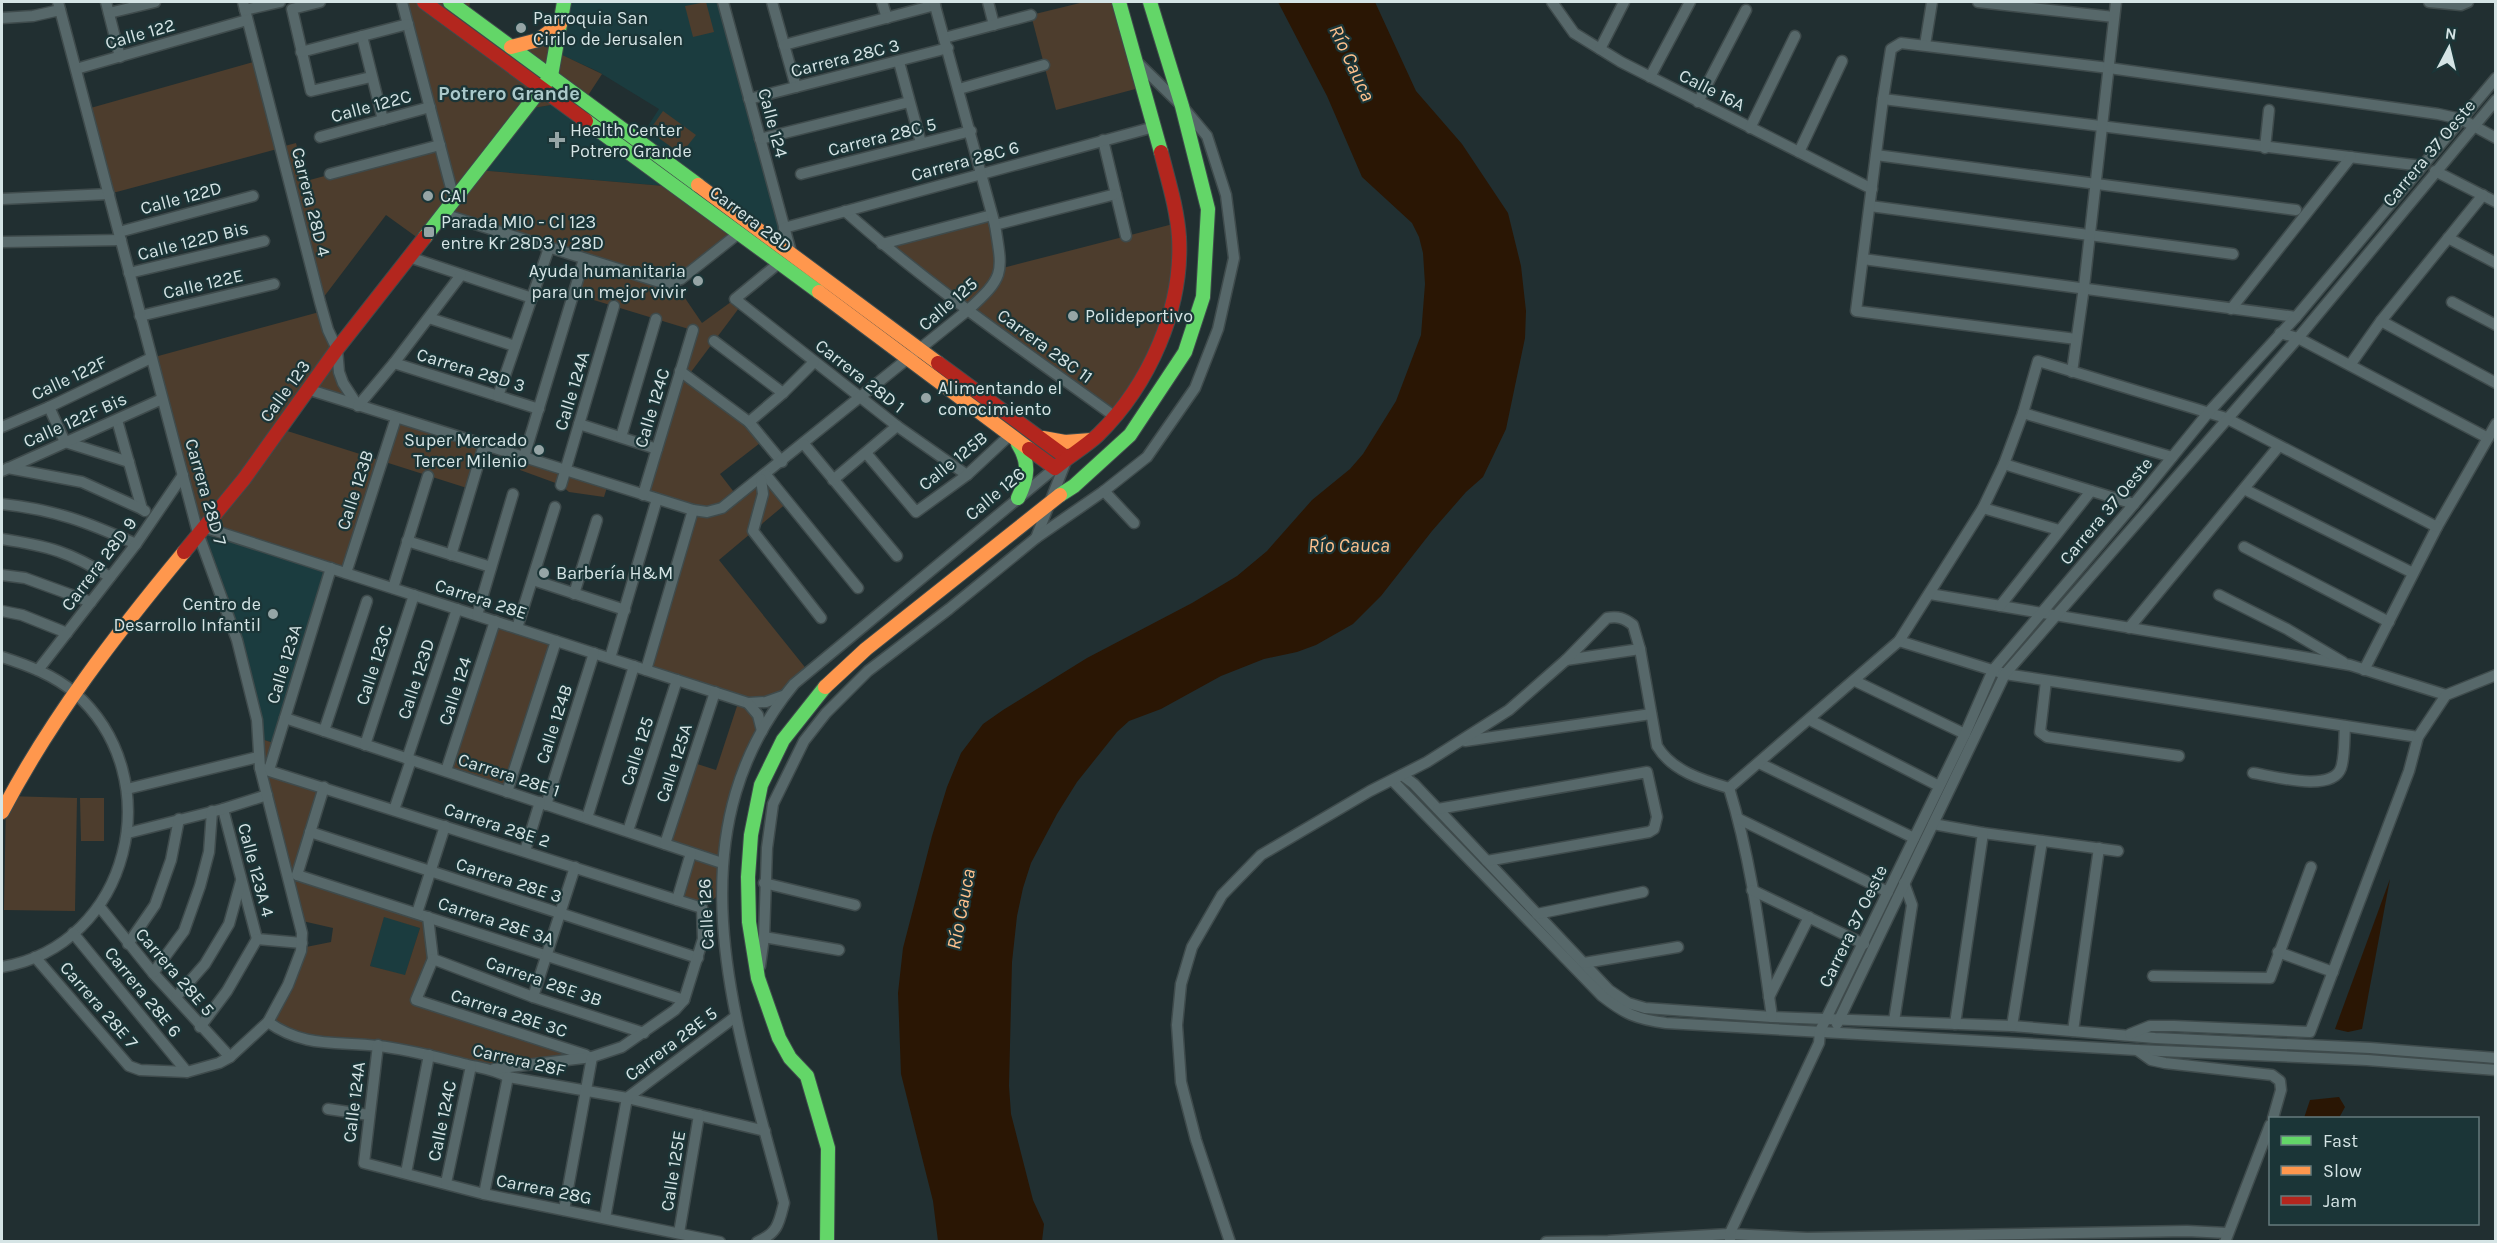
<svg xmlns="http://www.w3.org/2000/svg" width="2497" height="1243" viewBox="0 0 2497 1243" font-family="Karla,sans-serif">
<rect width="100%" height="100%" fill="#212f31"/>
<g fill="#1b3c3f">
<path d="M564,2H723L791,252L639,140L659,109L597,71L555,52Z"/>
<path d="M551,105L559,106L677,187L477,170L533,108Z"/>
<path d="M203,527L331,568L277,744L258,738L257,720L198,533Z"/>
<path d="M384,916L420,928L405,976L370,966Z"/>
</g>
<g fill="#4d3d2d" fill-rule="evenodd">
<path d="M402,2H470L468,15L511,47L552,32L556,52L602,74L585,100L1067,458L1055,468L739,233L674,282L702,323L735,299L742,304L688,376L764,440L720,474L737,496L766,475L788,502L719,560L808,671L784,695L757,704L761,723L730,812L720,894L702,908L677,900L691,853L665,844L691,762L716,770L739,700L646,670L693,511L643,495L692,330L574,294L584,260L443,214L422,241L386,215L320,302L281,148L109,194L87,109L257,61L281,147L296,143L306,181L440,145ZM551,105L560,106L676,187L477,170L533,108Z"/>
<path d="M706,2L714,32L693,37L685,6Z"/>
<path d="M1084,2H1119L1143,87L1056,110L1031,15Z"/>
<path d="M663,111L696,135L681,154L649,131Z"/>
<path d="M992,215L999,269L1177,223L1168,322L1114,416L882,244Z"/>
<path d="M323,311L339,372L358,406L310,390L281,429L382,461L396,418L484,445L470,489L382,461L346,573L203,527L198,533L151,358Z"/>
<path d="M524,457L608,484L604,497L569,492L561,485L520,470Z"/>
<path d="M495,621L556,641L507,792L446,771Z"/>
<path d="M258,738L277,744L269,769L324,787L298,875L428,917L433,959L417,1000L592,1057L494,1069L429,1055L335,1045L268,1022L301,948L331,942L333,928L298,920ZM384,917L420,928L405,975L370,966Z"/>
<path d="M6,796L77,798L75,911L4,910Z"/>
<path d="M80,798H104V841H81Z"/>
</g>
<g fill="#2a1604">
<path d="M1278,2H1375L1416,91L1462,144L1508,213L1521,266L1526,311L1525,338L1506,429L1483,477L1466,492L1432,531L1381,596L1353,624L1316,645L1297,652L1264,659L1221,676L1161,709L1129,721L1117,732L1077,782L1057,814L1031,863L1023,888L1017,916L1012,962L1009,1086L1011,1114L1033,1200L1044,1224L1042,1241H938L933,1201L901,1074L898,993L903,948L932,836L947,787L961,753L983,724L1003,710L1087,658L1192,603L1237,576L1267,551L1312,500L1350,469L1363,454L1396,401L1421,335L1425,284L1423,253L1419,237L1412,223L1362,177L1327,96Z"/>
<path d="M2390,879L2362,1029L2348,1032L2335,1029Z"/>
<path d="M2339,1097L2345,1107L2339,1118H2304L2310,1100Z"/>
</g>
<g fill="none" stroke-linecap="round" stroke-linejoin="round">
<g stroke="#3f4b4c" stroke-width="13">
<g id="street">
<path d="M106,2L120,57"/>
<path d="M243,2L320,302L328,330L337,349L339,372L343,383L358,406"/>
<path d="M320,2L292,9L311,91L371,77"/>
<path d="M402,2L454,199"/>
<path d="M723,2L791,252"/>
<path d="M772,2L796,87"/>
<path d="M882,2L887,18"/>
<path d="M988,2L994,25"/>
<path d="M1552,2L1574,33L1621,62L1872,189"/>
<path d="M1978,2L2114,17"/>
<path d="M2429,2L2461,5L2468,2"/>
<path d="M245,10L280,2"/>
<path d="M109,13L155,2"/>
<path d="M2,18L33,16L60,10"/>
<path d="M362,36L383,120"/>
<path d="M944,38L1031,15"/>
<path d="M784,45L935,5"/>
<path d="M1925,45L1932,2"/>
<path d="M1600,49L1624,2"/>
<path d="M301,52L408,24"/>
<path d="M899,62L921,143"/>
<path d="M76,69L247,20"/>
<path d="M1650,77L1690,2"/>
<path d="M959,89L1044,65"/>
<path d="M749,99L948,48"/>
<path d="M1883,99L2422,166"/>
<path d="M1698,102L1746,10"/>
<path d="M1750,128L1795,36"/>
<path d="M320,137L430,107"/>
<path d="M760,139L909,102"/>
<path d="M1103,140L1126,236"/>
<path d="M2265,148L2269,110"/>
<path d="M1799,152L1842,61"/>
<path d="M1876,155L2296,210"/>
<path d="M2435,171L2496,202"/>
<path d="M330,174L440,145"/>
<path d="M801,174L971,131"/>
<path d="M2,199L109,194"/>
<path d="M1870,206L2233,254"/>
<path d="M845,211C929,286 1023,350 1114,416"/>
<path d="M443,214L666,284L681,279L739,233"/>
<path d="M995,225L1116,194"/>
<path d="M784,228L1154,127"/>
<path d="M119,232L253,196"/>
<path d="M2448,238L2496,263"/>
<path d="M2,242L121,240"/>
<path d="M882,244L992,215"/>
<path d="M409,257L532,298"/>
<path d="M1863,259L2296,317"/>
<path d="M779,263L735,299L897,426L967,475"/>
<path d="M129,273L264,241"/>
<path d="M2452,302L2496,325"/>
<path d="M2231,309L2351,157"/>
<path d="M140,316L274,284"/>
<path d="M429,318L515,346"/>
<path d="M2381,321L2496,383"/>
<path d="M2280,333L2298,338L2488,438"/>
<path d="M2076,339L1856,311L1883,99L1891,49L1901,43L2109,68L2438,114L2461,119L2496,138"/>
<path d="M714,341L783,393"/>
<path d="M394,363L539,409"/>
<path d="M2350,365L2381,321L2483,195"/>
<path d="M680,371L749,422L782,462"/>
<path d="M2072,372L2084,287L2116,2"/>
<path d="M310,390L693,510L707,512L722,508L968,310C1005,276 1003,274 995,225L934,2"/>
<path d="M498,396L549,248"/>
<path d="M358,406L394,363L461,275"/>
<path d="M49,407L65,442L129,462"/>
<path d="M2023,413L2172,457"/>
<path d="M117,420L142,509L145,511"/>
<path d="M749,422L783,393L814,362"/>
<path d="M579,424L657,449"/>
<path d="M2,427L49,407L151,358"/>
<path d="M621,437L656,319"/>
<path d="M804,444L897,556"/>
<path d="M866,453L916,512L967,475L1011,434"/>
<path d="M524,457L584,259"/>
<path d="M2004,464L2134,504"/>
<path d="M8,468L82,482L142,509"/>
<path d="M2,471L162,399"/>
<path d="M766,475L858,588"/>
<path d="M761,479L763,494L753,531L821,618"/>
<path d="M833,480L897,426"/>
<path d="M561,485L614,306"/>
<path d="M2244,489L2413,573"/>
<path d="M1104,491L1134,523"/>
<path d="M643,495L693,330"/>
<path d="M2,504C56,510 87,522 136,544"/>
<path d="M1983,508L2059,530"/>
<path d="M203,527L748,703L766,702L783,696"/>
<path d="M1036,538L1066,461"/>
<path d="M2,539C48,546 70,552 110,577"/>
<path d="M407,541L491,567"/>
<path d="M2244,547L2389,622"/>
<path d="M451,555L484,445"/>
<path d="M346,573L396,418"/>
<path d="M2,575L25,578L91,602"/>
<path d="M533,580L625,610"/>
<path d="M393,588L428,476"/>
<path d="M574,594L597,520"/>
<path d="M1930,594L2350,665L2446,695"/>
<path d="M2219,595L2287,629L2343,662"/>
<path d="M2000,606L2091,491"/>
<path d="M2,611L22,615L67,633"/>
<path d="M477,615L513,494"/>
<path d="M517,628L555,507"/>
<path d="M2129,628L2279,446"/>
<path d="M1899,641L2005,674L2418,737"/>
<path d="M2,657C27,665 54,675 75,693C171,778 130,945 2,967"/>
<path d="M610,658L657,499"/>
<path d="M1566,660L1640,649"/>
<path d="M38,670L136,544L183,475"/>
<path d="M646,670L693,510"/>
<path d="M2364,670L2437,527L2496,424"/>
<path d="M1855,681L1965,734"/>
<path d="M2046,681L2040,732L2047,737L2179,756"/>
<path d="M748,703L758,715L762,731"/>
<path d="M285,718L722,863"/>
<path d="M1810,720L1939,786"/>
<path d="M324,731L367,601"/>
<path d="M1465,741L1651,714"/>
<path d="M365,745L414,595"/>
<path d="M407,759L457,609"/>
<path d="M1759,763L1914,838"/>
<path d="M260,768L702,908"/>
<path d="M269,770L331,568"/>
<path d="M446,771L495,621"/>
<path d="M2253,773C2273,776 2332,793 2341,768C2345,756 2344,738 2345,726"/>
<path d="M1402,775L1414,784L1609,990L1628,1003L1645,1008L1772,1017L2012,1026L2155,1038L2370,1048L2496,1058"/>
<path d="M1393,781L1602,996C1625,1014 1636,1019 1666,1023L2137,1050L2367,1060L2496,1070"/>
<path d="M1729,788L1899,641L1983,508L2004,464L2023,413L2038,361L2226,418L2437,527"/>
<path d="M1729,788C1752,862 1761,941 1772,1017"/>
<path d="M127,789L258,757"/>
<path d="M507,792L556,641"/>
<path d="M546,805L594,653"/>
<path d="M223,809L257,939"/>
<path d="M1438,809L1647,772L1657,817L1654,829L1649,832L1487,861"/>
<path d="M394,810L411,760"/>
<path d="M587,818L634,666"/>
<path d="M1739,819L1888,892"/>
<path d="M1933,824L1983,833L2118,851"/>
<path d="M628,831L677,680"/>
<path d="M310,832L698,958"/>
<path d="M128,833L223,809L267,795"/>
<path d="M665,844L715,692"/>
<path d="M525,851L540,802"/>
<path d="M297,875L684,1000"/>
<path d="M297,875L324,787"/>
<path d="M764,883L855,905"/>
<path d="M1752,890L1864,944"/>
<path d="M677,900L691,853"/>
<path d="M99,906L153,973L230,1057"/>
<path d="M417,913L445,826"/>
<path d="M1537,914L1643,892"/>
<path d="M428,917L433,959L416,1000L586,1055"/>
<path d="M73,933L187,1072"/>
<path d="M764,937L839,950"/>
<path d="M257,939L302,943"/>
<path d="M128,944L155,905L171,860L179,819"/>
<path d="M2278,952L2333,972"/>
<path d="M35,957L129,1066L140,1070L187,1072L219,1063L230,1057L268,1022L288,985L301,951L302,933L260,768L257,720L237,640L198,533L58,2"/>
<path d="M433,959L533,997L644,1033"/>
<path d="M1584,963L1678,947"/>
<path d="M760,966L764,937L767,848L773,804L804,741L826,713L868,671L949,609L1036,538L1104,491L1147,457L1195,388L1218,329L1234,258L1226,195L1207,136L1182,106L1137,62"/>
<path d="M153,973L184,931L200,886L209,852L212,811"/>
<path d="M2153,976L2270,978L2311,867"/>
<path d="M176,997L205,964L229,924L241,881"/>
<path d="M533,997L575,867"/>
<path d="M1769,997L1809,917"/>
<path d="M1894,1021L1912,905L1904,883"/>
<path d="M268,1022C304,1048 337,1041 378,1046C407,1049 436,1057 464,1064C480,1068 493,1069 508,1077L627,1098L765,1131"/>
<path d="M1837,1024L2005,674L2298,338L2496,100"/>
<path d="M1955,1024L1983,833"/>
<path d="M2012,1026L2042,841"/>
<path d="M200,1027L227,991L257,939"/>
<path d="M2073,1031L2099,848"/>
<path d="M2130,1034L2150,1026H2174L2310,1032L2409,771L2418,737L2446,695L2496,675"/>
<path d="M378,1045L364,1163L484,1194L720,1242"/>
<path d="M2137,1050L2151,1060L2165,1063L2272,1075L2280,1081L2281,1090L2273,1118"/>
<path d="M494,1069L592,1057L622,1047L675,1010L684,1000L703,939L702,908"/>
<path d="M328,1109L369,1115"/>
<path d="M406,1173L429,1055"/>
<path d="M446,1183L471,1066"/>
<path d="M484,1194L508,1077"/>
<path d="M564,1210L592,1057"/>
<path d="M605,1218L627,1098L735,1017"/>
<path d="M679,1233L699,1115"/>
<path d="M757,1242C778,1233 779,1223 784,1203C739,1031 666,839 794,684L1055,468"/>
<path d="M1230,1242L1196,1140L1181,1082L1177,1025L1181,984L1192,947L1222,895L1261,855L1370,791L1427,762L1509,710L1566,660L1607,618C1618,616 1624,618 1633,625L1640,649L1657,746C1672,771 1702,780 1729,788"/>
<path d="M1546,1242L1608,1241L1729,1234L1807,1238L2187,1231L2227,1233"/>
<path d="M1730,1242V1233L1819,1043L1820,1031L1965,734L1993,670L2134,504L2208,413L2296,317L2496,78"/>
<path d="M2225,1242L2270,1125"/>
</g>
</g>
<g stroke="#3f4b4c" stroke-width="16">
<g id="fast">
<path d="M450,2L698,185"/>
<path d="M1119,2L1161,152"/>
<path d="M586,121L819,292"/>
<path d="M425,237L551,76L564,2"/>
<path d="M1018,444C1030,463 1028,478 1018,498"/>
<path d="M1060,495L1074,486L1130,435L1185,352L1203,297L1208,209L1182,106L1150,2"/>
<path d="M825,687L783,740L761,785L751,835L748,877L749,922L758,978L779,1038L790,1058L807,1076L828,1148L827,1242"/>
</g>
</g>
<g stroke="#3f4b4c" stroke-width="16">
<g id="slow">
<path d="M511,47L538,40L560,24"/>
<path d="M698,185L938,363"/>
<path d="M819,292L1029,449"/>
<path d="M1043,438L1065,442L1091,440"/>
<path d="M825,687L866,649L1060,495"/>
<path d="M2,812C51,718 116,634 184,552"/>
</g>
</g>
<g stroke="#3f4b4c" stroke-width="16">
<g id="jam">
<path d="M424,2L586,121"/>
<path d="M938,363L1067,458"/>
<path d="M1029,449L1055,468C1069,456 1085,447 1098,435C1149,385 1183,309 1179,237C1177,208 1168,180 1161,152"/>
<path d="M184,552L244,479L337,349L425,237"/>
</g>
</g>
<use href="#street" stroke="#57686a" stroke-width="10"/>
<use href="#fast" stroke="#63d668" stroke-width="14"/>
<use href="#slow" stroke="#ff974d" stroke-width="14"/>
<use href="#jam" stroke="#b3261e" stroke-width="14"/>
</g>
<g fill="#96a5a6" stroke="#1b3537" stroke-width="2">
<circle cx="521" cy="28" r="6"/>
<path d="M554 131h6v6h6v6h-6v6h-6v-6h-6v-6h6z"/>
<circle cx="428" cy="196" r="6"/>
<rect x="423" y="226" width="12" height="12" rx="3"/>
<circle cx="698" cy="281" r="6"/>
<circle cx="1073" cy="316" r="6"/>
<circle cx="926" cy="398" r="6"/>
<circle cx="539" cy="450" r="6"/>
<circle cx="544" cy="573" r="6"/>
<circle cx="273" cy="614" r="6"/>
</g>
<g text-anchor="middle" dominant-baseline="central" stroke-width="4.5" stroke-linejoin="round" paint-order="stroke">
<g font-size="18" fill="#d5e4e5" stroke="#1b3537" text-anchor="start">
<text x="533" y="18">Parroquia San<tspan x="533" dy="21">Cirilo de Jerusalen</tspan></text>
<text x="570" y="130">Health Center<tspan x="570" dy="21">Potrero Grande</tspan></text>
<text x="440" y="196">CAI</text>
<text x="441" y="222">Parada MIO - Cl 123<tspan x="441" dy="21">entre Kr 28D3 y 28D</tspan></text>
<text x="686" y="271" text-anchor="end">Ayuda humanitaria<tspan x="686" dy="21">para un mejor vivir</tspan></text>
<text x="1085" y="316">Polideportivo</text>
<text x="938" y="388">Alimentando el<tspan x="938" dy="21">conocimiento</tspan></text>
<text x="527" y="440" text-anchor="end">Super Mercado<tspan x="527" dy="21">Tercer Milenio</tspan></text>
<text x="556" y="573">Barbería H&amp;M</text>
<text x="261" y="604" text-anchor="end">Centro de<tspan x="261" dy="21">Desarrollo Infantil</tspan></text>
</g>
<g font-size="18" fill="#d5e4e5" stroke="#1b3537">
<text transform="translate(140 34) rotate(-16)">Calle 122</text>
<text transform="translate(845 58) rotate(-14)">Carrera 28C 3</text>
<text transform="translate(1712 90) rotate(27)">Calle 16A</text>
<text transform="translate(371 106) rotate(-15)">Calle 122C</text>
<text transform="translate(773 123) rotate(75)">Calle 124</text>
<text transform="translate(882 137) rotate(-14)">Carrera 28C 5</text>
<text transform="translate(2429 153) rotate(-50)">Carrera 37 Oeste</text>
<text transform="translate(965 161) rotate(-15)">Carrera 28C 6</text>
<text transform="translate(181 198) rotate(-15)">Calle 122D</text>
<text transform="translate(311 202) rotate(76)">Carrera 28D 4</text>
<text transform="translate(751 219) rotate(37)">Carrera 28D</text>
<text transform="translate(193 241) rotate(-14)">Calle 122D Bis</text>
<text transform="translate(203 284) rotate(-13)">Calle 122E</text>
<text transform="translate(948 304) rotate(-41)">Calle 125</text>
<text transform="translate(1045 346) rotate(36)">Carrera 28C 11</text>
<text transform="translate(471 370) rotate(17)">Carrera 28D 3</text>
<text transform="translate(860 376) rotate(38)">Carrera 28D 1</text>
<text transform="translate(69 378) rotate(-25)">Calle 122F</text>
<text transform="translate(285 391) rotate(-54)">Calle 123</text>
<text transform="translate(572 391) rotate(-73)">Calle 124A</text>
<text transform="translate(652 408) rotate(-73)">Calle 124C</text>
<text transform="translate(75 420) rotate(-24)">Calle 122F Bis</text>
<text transform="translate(953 461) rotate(-39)">Calle 125B</text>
<text transform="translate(355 490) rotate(-72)">Calle 123B</text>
<text transform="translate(206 492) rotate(74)">Carrera 28D 7</text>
<text transform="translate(995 494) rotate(-40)">Calle 126</text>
<text transform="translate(2106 511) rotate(-50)">Carrera 37 Oeste</text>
<text transform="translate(99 564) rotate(-53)">Carrera 28D 9</text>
<text transform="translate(481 599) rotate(18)">Carrera 28E</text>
<text transform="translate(284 664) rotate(-73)">Calle 123A</text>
<text transform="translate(374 665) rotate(-72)">Calle 123C</text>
<text transform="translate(416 679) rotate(-72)">Calle 123D</text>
<text transform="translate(455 691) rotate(-72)">Calle 124</text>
<text transform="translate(554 724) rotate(-72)">Calle 124B</text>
<text transform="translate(637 751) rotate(-72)">Calle 125</text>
<text transform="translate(674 763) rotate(-72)">Calle 125A</text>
<text transform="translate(509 775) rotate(18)">Carrera 28E 1</text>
<text transform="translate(497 825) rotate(18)">Carrera 28E 2</text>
<text transform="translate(256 870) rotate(75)">Calle 123A 4</text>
<text transform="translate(509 880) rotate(18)">Carrera 28E 3</text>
<text transform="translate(706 914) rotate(-93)">Calle 126</text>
<text transform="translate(496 921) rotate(18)">Carrera 28E 3A</text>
<text transform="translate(1853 926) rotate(-64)">Carrera 37 Oeste</text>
<text transform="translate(175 972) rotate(49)">Carrera 28E 5</text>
<text transform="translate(544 981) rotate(19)">Carrera 28E 3B</text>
<text transform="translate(143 992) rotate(51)">Carrera 28E 6</text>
<text transform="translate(99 1005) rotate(49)">Carrera 28E 7</text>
<text transform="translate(509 1013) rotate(18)">Carrera 28E 3C</text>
<text transform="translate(671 1044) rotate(-37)">Carrera 28E 5</text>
<text transform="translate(519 1060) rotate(13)">Carrera 28F</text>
<text transform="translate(354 1102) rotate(-83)">Calle 124A</text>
<text transform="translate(442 1121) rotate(-78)">Calle 124C</text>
<text transform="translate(673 1171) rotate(-81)">Calle 125E</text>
<text transform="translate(544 1189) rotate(11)">Carrera 28G</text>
</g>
<g font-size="20" font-style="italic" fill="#fec18d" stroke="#1b3537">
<text transform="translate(1352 63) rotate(65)">Río Cauca</text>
<text x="1349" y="545">Río Cauca</text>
<text transform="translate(961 909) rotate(-79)">Río Cauca</text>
</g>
<g font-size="20" font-weight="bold" fill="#abc9cb" stroke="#1b3537">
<text x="509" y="93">Potrero Grande</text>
</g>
</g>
<rect width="2497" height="1243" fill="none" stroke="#d5e4e5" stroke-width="6"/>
<rect x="2269" y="1117" width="210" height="108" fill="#1b3537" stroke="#657b7d" stroke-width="1.5"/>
<rect x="2281" y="1136" width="30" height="9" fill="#63d668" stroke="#657b7d" stroke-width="1.5"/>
<text x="2323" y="1147" font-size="18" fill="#d5e4e5">Fast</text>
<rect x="2281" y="1166" width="30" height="9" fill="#ff974d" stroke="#657b7d" stroke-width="1.5"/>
<text x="2323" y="1177" font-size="18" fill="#d5e4e5">Slow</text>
<rect x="2281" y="1196" width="30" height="9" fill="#b3261e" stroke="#657b7d" stroke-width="1.5"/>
<text x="2323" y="1207" font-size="18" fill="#d5e4e5">Jam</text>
<g transform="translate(2449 48) rotate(7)" stroke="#1b3537" stroke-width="4.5" paint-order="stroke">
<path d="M0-4.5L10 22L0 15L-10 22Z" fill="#d5e4e5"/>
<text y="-9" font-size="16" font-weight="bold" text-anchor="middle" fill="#d5e4e5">N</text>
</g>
</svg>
